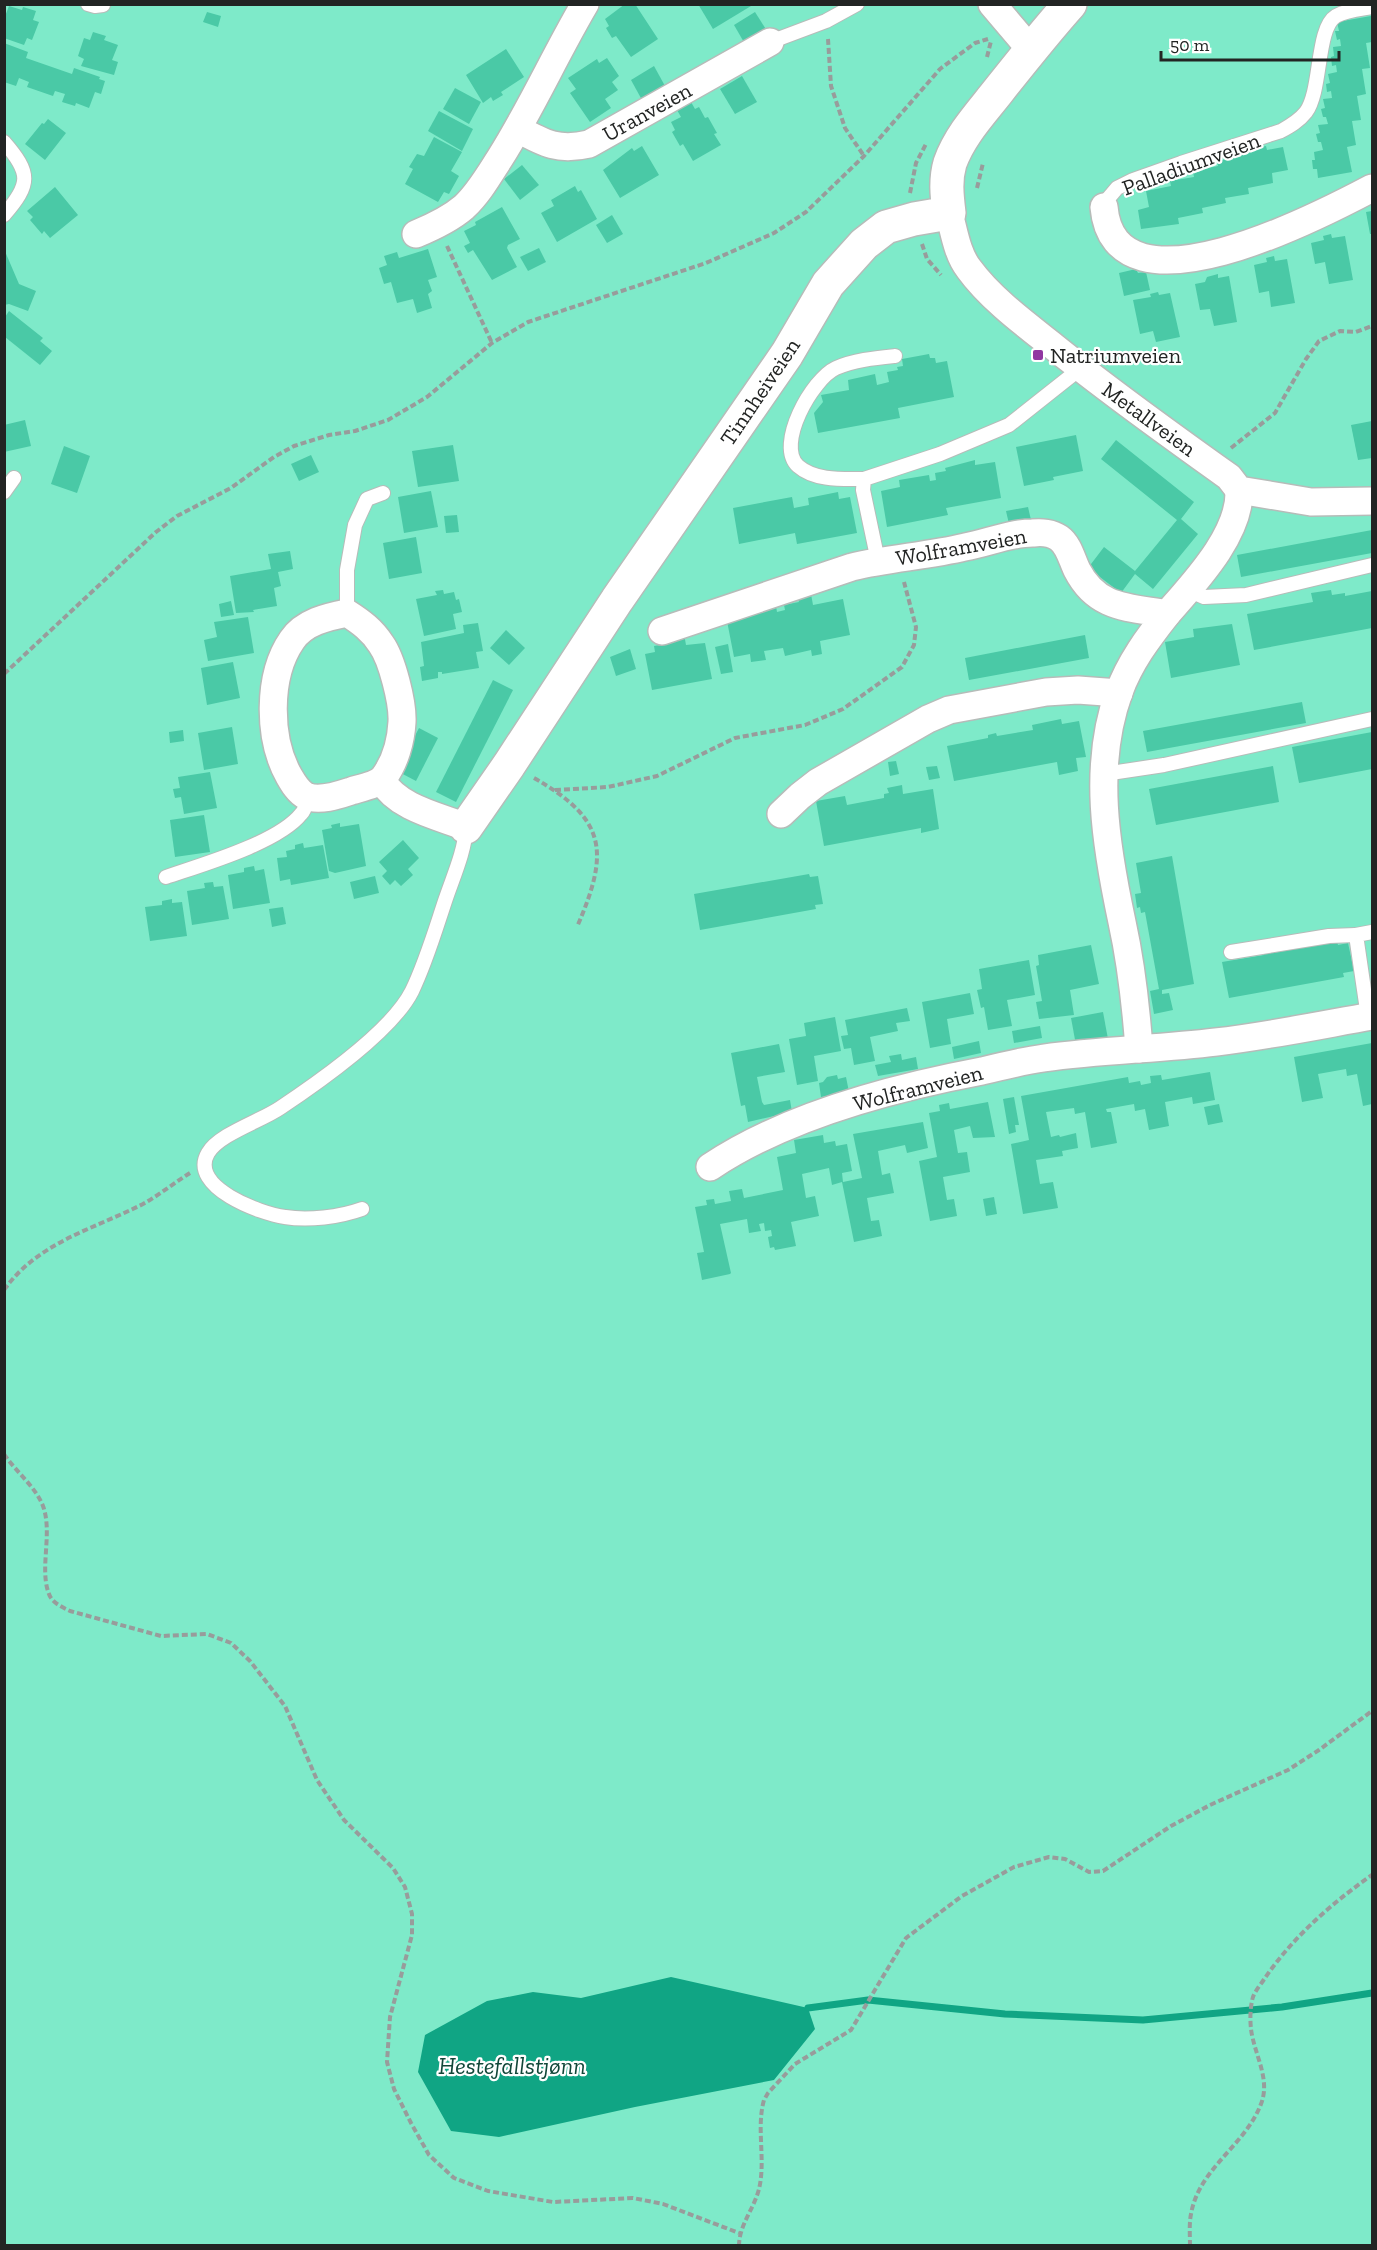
<svg xmlns="http://www.w3.org/2000/svg" width="1377" height="2250" viewBox="0 0 1377 2250" font-family="'Zilla Slab',serif">
<rect width="100%" height="100%" fill="#e0e5e3"/>
<path fill="#7eeac9" d="M5,5H1372V2245L5,2246Z"/>
<path fill="#10a584" d="M671,1977L808,2008L815,2029L774,2080L635,2107L499,2137L451,2131L418,2072L425,2035L487,2001L533,1992L581,1998Z"/>
<g fill="none" stroke-linecap="round" stroke-linejoin="round">
<path stroke="#10a584" stroke-width="7" d="M808,2008L868,2000L1005,2014L1143,2020L1282,2007L1372,1993"/>
</g>
<g fill="#4ac9a6">
<path d="M625,4H635L658,39L631,57L616,36L612,38L606,28L609,26L605,19Z"/>
<path d="M698,4H750L751,6L713,29Z"/>
<path d="M9,6L22,10L23,7L36,11L33,20L39,22L32,40L27,38L24,45L4,38V19Z"/>
<path d="M207,12L221,16L218,27L203,22Z"/>
<path d="M755,12L767,31L745,44L734,25Z"/>
<path d="M1371,16L1372,42L1366,43L1370,68L1362,69L1366,94L1357,96L1361,120L1352,121L1356,145L1347,147L1352,172L1318,178L1317,169H1313L1312,160H1315L1314,152L1323,150L1321,142H1318L1316,134L1320,133L1318,125L1328,124L1326,117H1323L1321,109L1325,108L1323,99L1332,98L1331,91L1327,92L1326,84L1330,83L1328,74L1337,72L1336,65L1332,66L1331,57L1334,56L1333,47L1341,46L1340,39L1337,40L1335,31H1339L1337,22Z"/>
<path d="M93,32L106,36L104,40L118,45L112,60L118,62L114,75L81,66L84,59L78,56L84,38L90,40Z"/>
<path d="M4,43L28,52L26,58L72,74L74,68L100,77L99,79L105,81L101,94L95,92L89,108L76,103L75,106L62,102L65,94L55,91L53,96L27,87L29,82L19,78L16,86L4,82Z"/>
<path d="M506,49L524,77L501,92L503,95L493,101L491,97L483,103L466,75Z"/>
<path d="M607,58L619,76L612,82L618,90L605,99L611,108L590,122L570,93L576,89L568,78L597,59L599,63Z"/>
<path d="M654,66L665,86L642,100L631,80Z"/>
<path d="M742,76L757,102L735,114L720,89Z"/>
<path d="M455,88L481,102L469,124L443,109Z"/>
<path d="M691,102L695,109L699,107L705,118L708,117L717,133L714,134L721,145L693,161L683,144L680,146L672,132L675,130L671,122L681,117L677,110Z"/>
<path d="M439,111L473,129L462,151L428,131Z"/>
<path d="M48,119L66,133L45,160L25,144L42,123L44,124Z"/>
<path d="M434,137L462,152L451,171L459,176L449,194L444,192L438,202L405,184L413,169L409,167L417,154L424,156Z"/>
<path d="M642,146L659,175L620,198L603,170L632,148L634,151Z"/>
<path d="M1266,146L1267,150L1283,147L1288,170L1272,173L1273,183L1248,188L1249,194L1225,198L1226,203L1202,208L1203,213L1178,218L1179,224L1141,229L1138,210L1149,207L1146,191L1171,186L1170,181L1194,177L1193,171L1218,166L1217,161L1241,156L1240,151Z"/>
<path d="M522,165L539,185L520,200L504,179Z"/>
<path d="M575,186L578,192L581,190L597,219L557,242L541,213L554,206L551,200Z"/>
<path d="M55,187L78,215L50,238L44,231L42,234L30,220L33,217L27,211Z"/>
<path d="M502,207L520,239L508,245L507,248L517,267L492,280L473,250L468,253L464,246L470,243L464,231L476,225L475,222Z"/>
<path d="M1372,211V234H1370L1366,212Z"/>
<path d="M612,215L623,234L607,243L596,225Z"/>
<path d="M1331,234L1332,238L1345,236L1353,280L1329,284L1325,262L1315,264L1311,243L1324,240L1323,236Z"/>
<path d="M539,248L546,262L528,271L520,257Z"/>
<path d="M4,249L19,284L36,291L28,311L9,304L4,305Z"/>
<path d="M428,249L437,277L428,280L432,291L428,294L432,308L417,313L413,299L397,303L391,282L384,284L379,268L387,265L384,256L397,252L399,258Z"/>
<path d="M1274,256L1275,261L1287,259L1295,303L1271,307L1269,291L1259,293L1254,265L1267,262L1266,258Z"/>
<path d="M1136,269L1138,273L1146,272L1150,290L1124,296L1119,273Z"/>
<path d="M1218,274V278L1229,276L1237,322L1214,326L1210,309L1200,310L1195,284L1205,282L1207,277Z"/>
<path d="M1158,292L1159,295L1170,293L1180,337L1156,342L1153,331L1140,334L1133,300L1151,297L1150,294Z"/>
<path d="M9,311L43,338L40,341L52,351L40,365L5,337V317Z"/>
<path d="M929,354L930,358H935L936,363L947,361L954,397L898,408L900,418L818,433L814,413L823,402L821,395L849,390L848,380L875,374L877,385L889,382L887,372L898,370L897,367L903,366L902,359Z"/>
<path d="M25,420L31,446L4,452V425Z"/>
<path d="M1372,421V458L1358,460L1351,425Z"/>
<path d="M1076,435L1083,471L1053,477L1054,480L1024,486L1016,447Z"/>
<path d="M1116,440L1194,502L1181,519L1198,534L1153,589L1135,574L1121,593L1088,568L1104,547L1135,571L1177,520L1101,459Z"/>
<path d="M453,445L459,481L418,487L412,451Z"/>
<path d="M64,446L90,456L77,493L51,484Z"/>
<path d="M311,455L319,472L299,481L291,464Z"/>
<path d="M975,460V465L995,462L1001,498L946,508L948,515L887,527L881,491L900,487L899,480L929,475L930,481L936,480L935,473L946,471L945,468Z"/>
<path d="M431,491L438,527L404,533L398,497Z"/>
<path d="M838,492L839,499L850,497L857,533L797,544L795,533L739,544L733,508L792,497L794,508L809,505L808,498Z"/>
<path d="M1028,507L1031,520L1009,524L1006,511Z"/>
<path d="M457,515L459,532L446,533L444,516Z"/>
<path d="M1372,530V553L1241,577L1237,555Z"/>
<path d="M416,537L422,573L389,579L383,543Z"/>
<path d="M290,551L293,569L278,572L281,586L274,588L277,606L253,610L254,612L236,613L230,576L271,569L268,554Z"/>
<path d="M443,590L444,594L454,592L456,600L459,599L462,612L453,614L456,629L424,636L416,599L437,595L435,591Z"/>
<path d="M1331,590L1332,595L1345,593V596L1372,591V628L1254,650L1247,614L1313,602L1311,593Z"/>
<path d="M811,594L813,605L843,599L850,635L820,641L822,654L812,656L811,650L785,656L783,648L764,651L766,660L751,662L750,654L734,657L727,621L776,606L777,612L785,610L784,605L799,602L797,596Z"/>
<path d="M231,601L234,615L221,617L219,604Z"/>
<path d="M248,617L254,653L208,661L204,640L217,637L214,622Z"/>
<path d="M478,623L483,651L476,652L479,668L442,674V672H438V678L422,681L420,667L424,666L421,642L464,633L463,625Z"/>
<path d="M1232,624L1240,665L1171,678L1165,642L1194,637L1193,629Z"/>
<path d="M506,630L525,648L509,665L490,648Z"/>
<path d="M684,634L686,645L705,643L712,679L652,690L645,654L655,652L654,646L660,645L659,635Z"/>
<path d="M1085,635L1089,658L969,680L965,658Z"/>
<path d="M728,644L733,672L721,674L715,647Z"/>
<path d="M630,649L636,669L616,676L610,657Z"/>
<path d="M233,662L240,698L207,705L201,668Z"/>
<path d="M493,680L513,690L456,802L436,792Z"/>
<path d="M1302,702L1306,723L1147,752L1143,731Z"/>
<path d="M1061,719L1062,724L1079,721L1086,757L1076,758L1078,771L1059,775L1057,762L954,781L947,746L988,738V735L996,733L997,736L1033,730L1032,725Z"/>
<path d="M232,727L238,764L204,770L198,733Z"/>
<path d="M419,728L438,738L416,781L397,771Z"/>
<path d="M183,730L184,741L170,743L169,732Z"/>
<path d="M1372,732V769L1299,783L1292,747Z"/>
<path d="M896,761L899,774L890,776L888,762Z"/>
<path d="M937,766L940,778L929,780L926,767Z"/>
<path d="M1273,766L1279,802L1156,825L1149,789Z"/>
<path d="M210,772L217,808L184,814L181,797L175,798L173,789L180,788L178,777Z"/>
<path d="M902,785L903,794L933,789L939,829L921,833V828L824,846L816,801L845,796L847,805L884,798V794L889,793L887,788Z"/>
<path d="M204,815L210,852L175,857L170,820Z"/>
<path d="M340,823V827L359,824L366,866L335,873L329,871L322,830L332,828L331,825Z"/>
<path d="M403,840L419,858L408,869L413,875L401,886L395,880L390,885L382,876L387,871L379,862Z"/>
<path d="M303,843L304,848L323,845L329,878L291,885L290,879L280,881L277,858L287,857L286,851L295,849V845Z"/>
<path d="M1172,856L1194,984L1162,990V994L1169,993L1173,1010L1154,1014L1150,991L1159,989L1145,912L1141,913L1140,907L1137,908L1135,894L1141,893L1136,863Z"/>
<path d="M254,866L255,871L264,869L270,903L233,909L228,875L244,872V868Z"/>
<path d="M809,874L810,877L818,876L823,904L815,905L816,909L700,930L694,894Z"/>
<path d="M375,876L379,893L354,899L350,882Z"/>
<path d="M213,882L214,887L223,886L229,919L192,925L187,891L205,888L204,883Z"/>
<path d="M172,899V903L182,902L187,936L150,941L145,907L162,905V901Z"/>
<path d="M283,907L286,924L272,927L269,909Z"/>
<path d="M1337,941L1338,945L1348,943L1354,971L1343,973L1344,977L1229,998L1222,962L1264,955L1263,951L1272,949L1273,953Z"/>
<path d="M1091,945L1099,984L1070,990L1074,1015L1039,1019L1036,1002L1042,1001L1036,966L1039,965L1038,955Z"/>
<path d="M1029,960L1035,995L1007,1000L1012,1026L988,1030L984,1007L981,1008L977,990L982,989L979,969Z"/>
<path d="M970,993L974,1014L947,1019L951,1044L930,1048L922,1002Z"/>
<path d="M907,1008L910,1021L896,1023L898,1031L870,1037L875,1061L854,1065L851,1048L844,1049L841,1036L848,1035L845,1020Z"/>
<path d="M1103,1012L1108,1039L1076,1045L1071,1018Z"/>
<path d="M835,1017L841,1051L814,1056L818,1081L797,1085L789,1039L806,1036L804,1023Z"/>
<path d="M1040,1026L1042,1038L1014,1043L1012,1031Z"/>
<path d="M979,1041L981,1053L954,1059L952,1047Z"/>
<path d="M1372,1043V1104L1363,1106L1357,1074L1347,1076L1346,1069L1318,1074L1323,1098L1302,1102L1294,1057Z"/>
<path d="M779,1044L785,1072L757,1077L762,1102L764,1105L790,1100L792,1112L748,1122L745,1105L741,1106L731,1053Z"/>
<path d="M901,1054L902,1060L916,1057L918,1069L878,1076L875,1065L891,1062L889,1056Z"/>
<path d="M1210,1072L1215,1100L1193,1104L1192,1097L1165,1102L1169,1126L1149,1130L1145,1109L1135,1111L1134,1104L1106,1109L1107,1112H1111L1117,1143L1091,1148L1085,1112L1075,1114L1074,1108L1046,1112L1051,1137L1059,1135L1060,1137L1076,1133L1078,1148L1062,1151L1063,1156L1036,1160L1040,1184L1053,1182L1058,1208L1023,1214L1011,1144L1029,1140L1021,1096L1128,1077L1129,1083L1140,1081L1141,1085L1151,1083L1150,1076L1161,1075L1162,1080Z"/>
<path d="M837,1075L838,1079L846,1077L849,1092L821,1097L819,1083L823,1082L827,1077Z"/>
<path d="M1014,1097L1019,1125H1015L1016,1132L1009,1134L1003,1099Z"/>
<path d="M988,1102L995,1137L973,1138L970,1126L954,1130L958,1153L967,1152L970,1172L943,1177L947,1200L954,1199L957,1216L930,1221L919,1161L937,1157L929,1113L940,1111L939,1105L949,1103L950,1109Z"/>
<path d="M1219,1104L1223,1122L1208,1125L1204,1107Z"/>
<path d="M923,1122L928,1148L907,1153L905,1145L878,1151L882,1175L890,1173L894,1193L867,1198L871,1221L879,1220L882,1236L854,1242L842,1182L832,1185L829,1168L802,1174L806,1198L815,1196L819,1216L791,1222L796,1246L775,1250L774,1247L770,1248L768,1237L772,1236L771,1230L765,1231L764,1223L759,1224L761,1231L749,1233L747,1219L720,1224L731,1273L730,1274L702,1280L697,1253L704,1252L695,1207L707,1205L706,1200L714,1199L715,1204L731,1201L729,1191L742,1189L744,1198L783,1190L777,1157L796,1153L794,1140L823,1135L824,1143L835,1141L836,1146L847,1144L852,1171L842,1173L843,1182L862,1178L853,1134Z"/>
<path d="M994,1197L997,1214L986,1216L983,1199Z"/>
</g>
<g fill="none" stroke-linecap="round" stroke-linejoin="round">
<g stroke="#b6bcb9" stroke-width="16">
<g id="service">
<path d="M88,4L95,6L103,5"/>
<path d="M770,42L826,21L857,4"/>
<path d="M4,142C31,173 31,184 4,215"/>
<path d="M1104,207L1106,201L1117,188L1133,180L1181,163L1281,131C1290,126 1299,121 1306,112C1322,90 1316,28 1336,16C1346,10 1361,9 1372,7"/>
<path d="M864,479C843,479 815,481 798,466C775,445 812,379 836,368C854,360 875,358 895,356"/>
<path d="M4,492L14,478"/>
<path d="M878,561L863,490L864,479L940,454L1009,425L1081,368"/>
<path d="M1188,590L1204,597L1246,595L1372,565"/>
<path d="M347,613V570L355,525L367,499L383,493"/>
<path d="M1104,774L1164,765L1372,719"/>
<path d="M166,877C201,865 278,843 301,814C306,809 306,803 307,797"/>
<path d="M1231,952L1329,936L1356,935"/>
<path d="M1368,1017L1356,935L1372,932"/>
<path d="M362,1209C340,1217 308,1221 285,1217C261,1214 188,1187 208,1153C219,1134 261,1121 280,1108C319,1082 392,1031 412,991C426,962 435,931 445,901C453,877 465,851 466,827"/>
</g>
</g>
<g stroke="#b6bcb9" stroke-width="30">
<g id="minor">
<path d="M992,4L1031,50"/>
<path d="M518,129C545,144 559,151 589,144L770,42"/>
<path d="M1104,207C1114,324 1321,215 1372,188"/>
<path d="M949,213C954,231 957,254 969,269C990,298 1025,324 1053,346C1110,392 1170,435 1229,477L1239,490L1311,502L1372,501"/>
<path d="M416,234C433,227 450,219 464,207C479,193 489,175 500,158C531,109 555,55 585,4"/>
<path d="M347,613C361,622 372,630 381,644C392,659 403,703 402,722C401,741 395,762 384,777C378,785 360,788 351,791C339,795 319,802 306,796C298,792 293,783 289,776C268,739 267,676 292,640C304,622 327,617 347,613Z"/>
<path d="M1167,614C1194,583 1241,534 1239,490"/>
<path d="M662,631L852,567C889,558 928,556 965,547C988,543 1009,533 1033,533C1041,532 1052,533 1059,538C1069,545 1072,560 1077,570C1097,609 1128,607 1167,614C1148,638 1130,662 1119,692C1092,766 1106,847 1122,922C1131,963 1136,1007 1139,1049"/>
<path d="M382,781C398,808 438,816 466,827"/>
<path d="M781,814L800,796L818,782L928,719L949,710L1046,692L1078,690L1119,693"/>
<path d="M710,1167C786,1116 892,1088 982,1071C1002,1066 1023,1061 1044,1058C1101,1050 1159,1049 1216,1042C1268,1036 1321,1025 1372,1016"/>
</g>
</g>
<g stroke="#b6bcb9" stroke-width="36">
<path id="tertiary" d="M466,827L509,765L617,600L787,354L828,284L864,244L886,227L914,219L949,213C947,196 945,180 950,163C960,135 981,113 999,90C1022,61 1045,32 1070,4"/>
</g>
<g stroke="#989c9b" stroke-width="4" stroke-dasharray="6 3" stroke-linecap="butt">
<path d="M828,39L831,86L845,128L864,156"/>
<path d="M987,57L991,41"/>
<path d="M977,188L983,163"/>
<path d="M910,193L916,163L926,144"/>
<path d="M922,244L927,259L941,275"/>
<path d="M447,246L492,343"/>
<path d="M1231,448L1275,413L1306,359L1319,341L1340,331L1356,332L1372,326"/>
<path d="M4,674L156,532L177,516L231,488L274,457L294,446L329,435L355,431L388,420L427,397L492,343L528,322L706,263L774,233L806,212L864,156L940,69L975,43L988,39"/>
<path d="M534,778C608,820 609,853 577,927"/>
<path d="M555,790L608,787L657,776L735,738L805,725L843,709L902,667L914,645L916,627L904,582"/>
<path d="M4,1290C38,1242 94,1229 143,1204C159,1195 174,1183 190,1173"/>
<path d="M4,1454C16,1472 35,1486 43,1506C53,1533 39,1569 49,1594C52,1603 62,1607 70,1611L161,1636L207,1634L231,1643L250,1661L285,1706L317,1780L344,1820L393,1868L405,1887L412,1914V1935L390,2017L387,2062L394,2089L411,2123L429,2155L454,2178L488,2191L553,2202L633,2198L663,2204L739,2233"/>
<path d="M739,2246C739,2225 754,2209 759,2189C766,2160 756,2128 764,2100L768,2093L795,2064L851,2030L906,1938L962,1896L1014,1867L1049,1857L1065,1859L1089,1872L1103,1871L1171,1826L1210,1805L1288,1770L1319,1750L1372,1711"/>
<path d="M1190,2246C1190,2235 1189,2224 1191,2214C1199,2168 1245,2146 1261,2104C1271,2079 1254,2054 1251,2029C1250,2020 1250,2007 1253,1997C1255,1991 1261,1984 1265,1978C1293,1937 1332,1903 1372,1875"/>
</g>
<use href="#service" stroke="#fff" stroke-width="14"/>
<use href="#minor" stroke="#fff" stroke-width="27"/>
<use href="#tertiary" stroke="#fff" stroke-width="33"/>
</g>
<rect fill="#9136a1" stroke="#fff" stroke-width="2" x="1032" y="349" width="12" height="12" rx="3"/>
<g text-anchor="middle" dominant-baseline="central" stroke-width="4.5" stroke-linejoin="round" paint-order="stroke">
<g font-size="22" fill="#222423" stroke="#fff">
<text transform="translate(647 112) rotate(-29)">Uranveien</text>
<text transform="translate(1191 164) rotate(-20)">Palladiumveien</text>
<text transform="translate(760 392) rotate(-56)">Tinnheiveien</text>
<text transform="translate(1149 419) rotate(36)">Metallveien</text>
<text transform="translate(961 547) rotate(-10)">Wolframveien</text>
<text transform="translate(918 1088) rotate(-14)">Wolframveien</text>
</g>
<g font-size="22" fill="#222423" stroke="#fff" text-anchor="start">
<text x="1050" y="355">Natriumveien</text>
</g>
<g font-size="24" font-style="italic" fill="#114739" stroke="#fff">
<text x="512" y="2065">Hestefallstjønn</text>
</g>
</g>
<rect width="1377" height="2250" fill="none" stroke="#222423" stroke-width="12"/>
<path d="M1161 51v9h178v-9" fill="none" stroke="#222423" stroke-width="3"/>
<text x="1170" y="51" font-size="18" fill="#222423" stroke="#ffffff" stroke-width="4.5" paint-order="stroke">50 m</text>
</svg>
